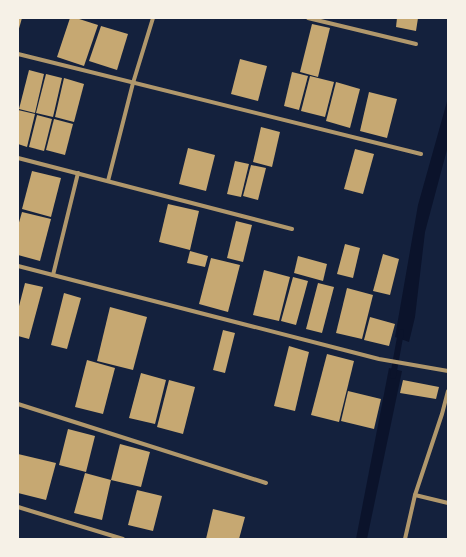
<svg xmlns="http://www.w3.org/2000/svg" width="466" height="557" viewBox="0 0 466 557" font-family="Lora,serif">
<rect width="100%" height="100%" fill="#14213d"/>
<g fill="#0b132b">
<path d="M448,98V146L425,232L415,317L409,342L395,337L418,205Z"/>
<path d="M389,368L402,371L367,539H356Z"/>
</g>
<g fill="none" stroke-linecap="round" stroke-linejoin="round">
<path stroke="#0b132b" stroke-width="6" d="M393,376L401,332"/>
</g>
<g fill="#c6a872">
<path d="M18,18H22L18,32Z"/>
<path d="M70,18H76L98,25L84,66L57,57Z"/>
<path d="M397,18H418L416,31L396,27Z"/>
<path d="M312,24L330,28L318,77L300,72Z"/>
<path d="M101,26L128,34L117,70L89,61Z"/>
<path d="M240,59L267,66L258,101L231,94Z"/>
<path d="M29,70L44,74L35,113L19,109Z"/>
<path d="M292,72L308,76L299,110L284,106Z"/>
<path d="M46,74L62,78L53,117L36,113Z"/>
<path d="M310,76L334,82L325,117L301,111Z"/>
<path d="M64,78L84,84L74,122L55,117Z"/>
<path d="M336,82L360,89L350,128L326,121Z"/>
<path d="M369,92L397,99L387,138L360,131Z"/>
<path d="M18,110L35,114L27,147L18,144Z"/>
<path d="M37,115L52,119L44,151L29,147Z"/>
<path d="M54,119L73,124L65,155L46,150Z"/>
<path d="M261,127L280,132L272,167L253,162Z"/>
<path d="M188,148L215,155L206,191L179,184Z"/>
<path d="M355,149L374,154L363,194L344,189Z"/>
<path d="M235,161L249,164L241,197L227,194Z"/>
<path d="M251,165L266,168L258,200L243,196Z"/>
<path d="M32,171L61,178L51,217L22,209Z"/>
<path d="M168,204L199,211L190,250L159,242Z"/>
<path d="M22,212L51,219L40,261L18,255V226Z"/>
<path d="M236,221L252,225L243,262L227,258Z"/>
<path d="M345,244L360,248L353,278L337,274Z"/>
<path d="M190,251L208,256L205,267L187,263Z"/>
<path d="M383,254L399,259L390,295L373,291Z"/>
<path d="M298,256L327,264L323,281L294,273Z"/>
<path d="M211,258L240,265L228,312L199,304Z"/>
<path d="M264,270L290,277L279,321L253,315Z"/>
<path d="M293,277L308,281L296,325L281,321Z"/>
<path d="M25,283L43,287L29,339L18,336V310Z"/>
<path d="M318,283L334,287L322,333L306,329Z"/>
<path d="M347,288L373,295L362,339L336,333Z"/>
<path d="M64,293L81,298L67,349L51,345Z"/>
<path d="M110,307L147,317L133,370L97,361Z"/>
<path d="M370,317L395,324L389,346L364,340Z"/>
<path d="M223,330L235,333L225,373L213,370Z"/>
<path d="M289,346L309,352L295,411L274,406Z"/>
<path d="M327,354L354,361L339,422L311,415Z"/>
<path d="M87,360L115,368L103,414L75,407Z"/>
<path d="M141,373L166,380L155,424L129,418Z"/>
<path d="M169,380L195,387L183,434L157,427Z"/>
<path d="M403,380L439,387L436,399L400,393Z"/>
<path d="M348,391L381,399L374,429L341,421Z"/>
<path d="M68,429L95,436L86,472L59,465Z"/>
<path d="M120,444L150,452L141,487L111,480L102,520L74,513L85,473L111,480Z"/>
<path d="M18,454L56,463L46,500L18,493Z"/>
<path d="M137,490L162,496L153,531L128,525Z"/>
<path d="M213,509L245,517L239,539H206Z"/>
</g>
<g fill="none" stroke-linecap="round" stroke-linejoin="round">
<g stroke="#b1986c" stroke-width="4">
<path d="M308,18L416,44"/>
<path d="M18,54L421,154"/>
<path d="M18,158L292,229"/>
<path d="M108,181L133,83L153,18"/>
<path d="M18,266L379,359L448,371"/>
<path d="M53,275L78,173"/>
<path d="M18,404L266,483"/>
<path d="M415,495L448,503"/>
<path d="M18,507L123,539"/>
<path d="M405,539L415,495L442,414L448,391"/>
</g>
</g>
<rect width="466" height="557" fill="none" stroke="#f6f1e7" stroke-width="38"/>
</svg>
